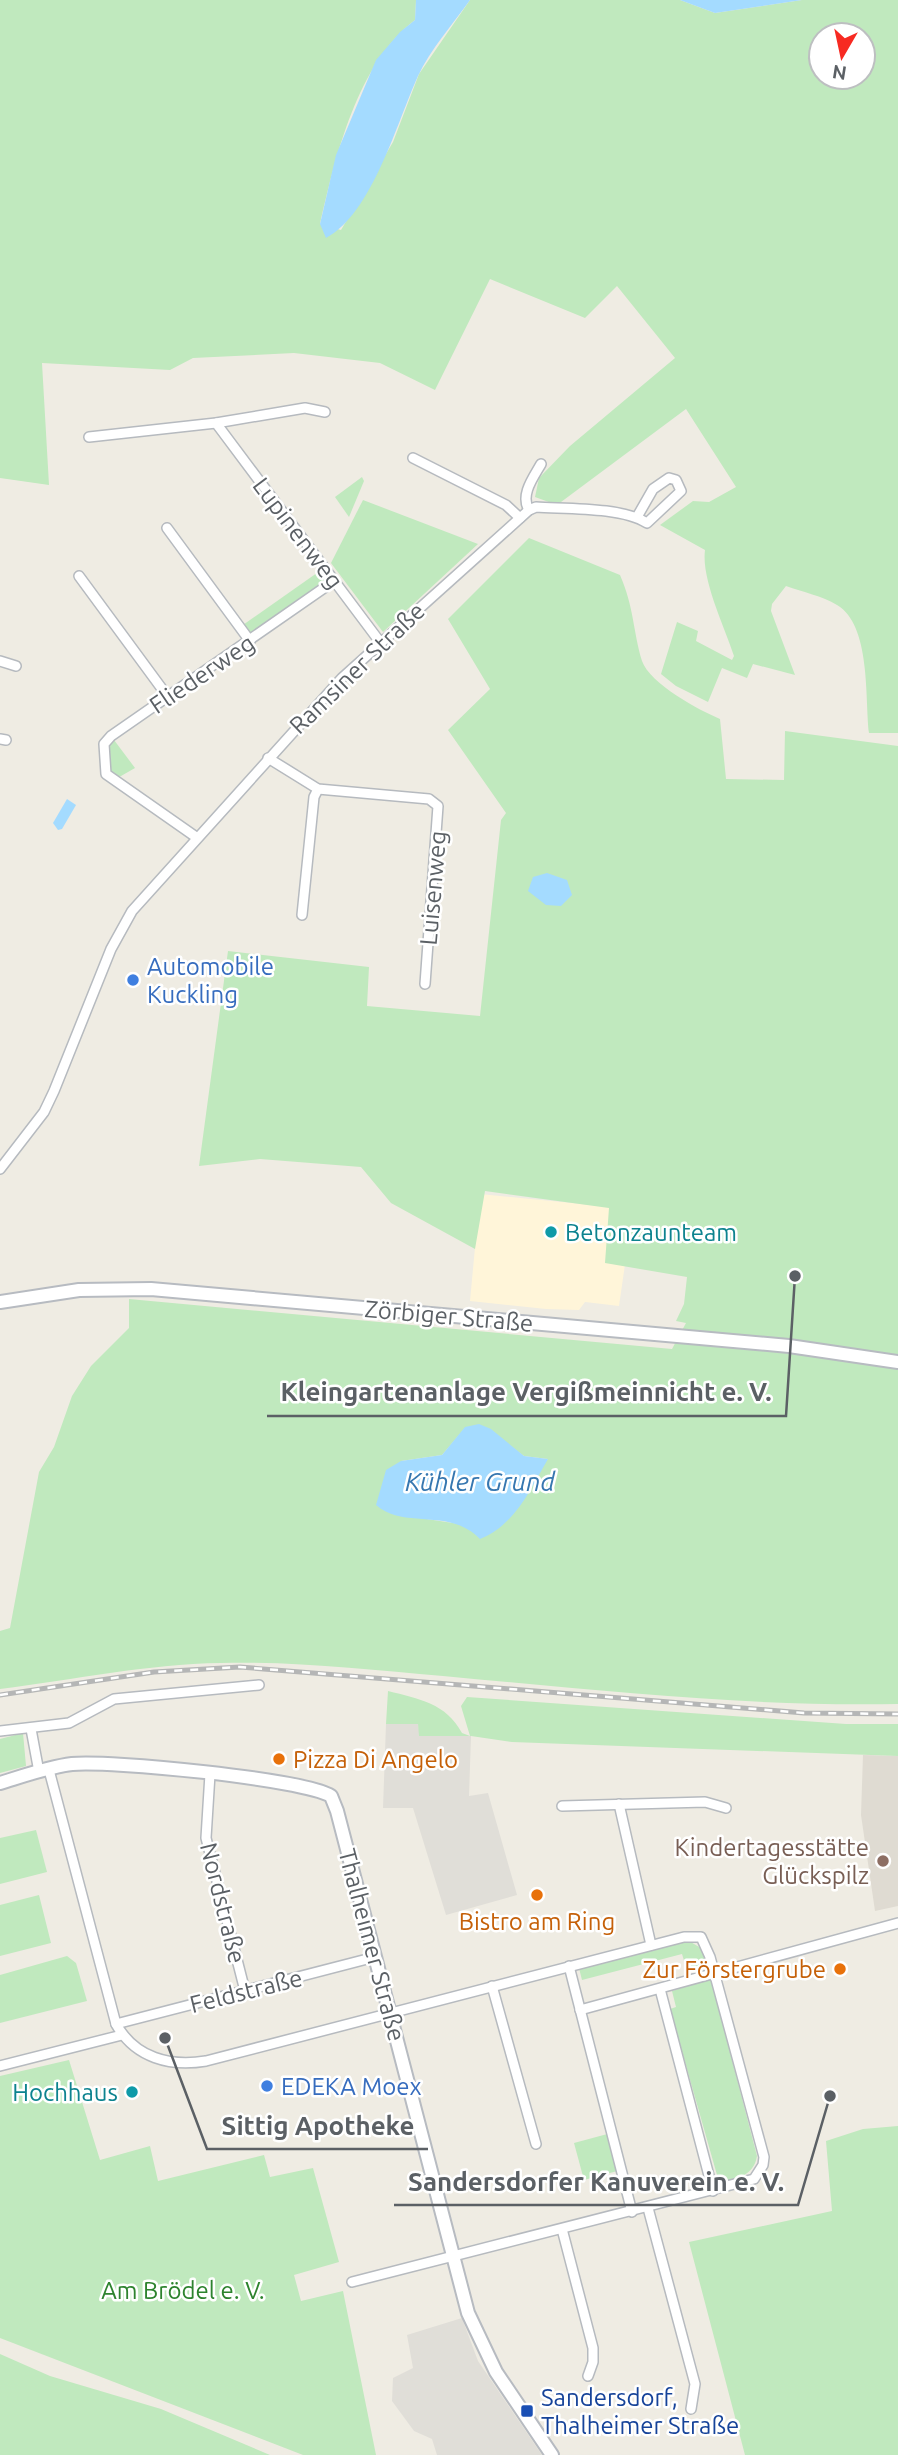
<svg xmlns="http://www.w3.org/2000/svg" width="898" height="2455" viewBox="0 0 898 2455" font-family="Ubuntu,sans-serif">
<rect width="100%" height="100%" fill="#efece3"/>
<path fill="#fff5d9" d="M480,1194L633,1209L619,1306L585,1302L579,1310L546,1309L470,1301Z"/>
<g fill="#e0ded8">
<path d="M386,1724H418L420,1736H471L469,1796L488,1793L517,1895L446,1915L413,1808H383Z"/>
<path d="M462,2318L478,2361L542,2455H437L432,2439L414,2431L392,2401L393,2378L413,2368L407,2335Z"/>
</g>
<path fill="#dfdbd2" d="M863,1755L898,1756V1906L875,1911L861,1815Z"/>
<g fill="#c0e9be" fill-rule="evenodd">
<path d="M0,0H416L415,20C357,64 336,155 320,224L341,230L393,142L419,74L470,0H680L715,13L802,0H898V733H869C865,698 871,625 837,605C822,596 803,592 786,586L772,604L771,611L795,675L753,664L747,678L722,668L708,702L676,686L661,674L677,622L698,631L696,641L732,660L734,656C725,628 701,579 705,550L660,525L693,501L709,502L736,487L686,409L557,505L535,497L539,478L570,446L675,358L617,286L585,318L490,279L435,390L380,363L294,353L193,358L170,370L42,363L49,485L0,478ZM821,35H863V77H821Z"/>
<path d="M362,477L364,481L349,517L335,497Z"/>
<path d="M363,500L478,544L383,632L331,563Z"/>
<path d="M529,538L620,575C634,607 633,631 642,661C650,684 699,710 720,719L726,779L784,780L785,731L898,746V1704C746,1707 595,1690 443,1676C370,1670 295,1661 221,1663C147,1664 73,1680 0,1689V1631L10,1628L39,1472L54,1447L72,1396L91,1366L129,1328V1299L672,1349L686,1323L676,1321L684,1304L687,1277L605,1263L609,1208L485,1191L475,1249L391,1203L361,1167L260,1159L199,1166L228,951L369,967L367,1006L480,1016L501,820L506,813L448,730L490,689L448,619ZM465,1428L509,1445L524,1456L548,1459L466,1525L394,1514L401,1461L442,1455Z"/>
<path d="M324,568L334,581L250,641L240,627Z"/>
<path d="M111,736L135,768L114,780L106,774L103,751Z"/>
<path d="M388,1691C419,1699 446,1703 462,1733L470,1736L461,1706L467,1697L846,1724H898V1756L512,1742L471,1736H419L418,1724H386Z"/>
<path d="M23,1733L26,1766L0,1773V1739Z"/>
<path d="M36,1830L47,1872L0,1884V1838Z"/>
<path d="M39,1895L51,1943L0,1956V1905Z"/>
<path d="M687,1940L701,1948L707,1965L687,1970L682,1954L582,1980L579,1968Z"/>
<path d="M67,1956L76,1963L87,2001L0,2023V1975Z"/>
<path d="M711,1979L757,2156C754,2176 736,2179 719,2182L670,2009L676,2007L672,1991Z"/>
<path d="M69,2060L100,2160L150,2146L158,2181L264,2155L270,2177L313,2168L339,2262L294,2275L301,2301L343,2291L376,2455H303L0,2338V2076Z"/>
<path d="M898,2126V2455H745L689,2242L832,2211L826,2141L863,2129Z"/>
<path d="M611,2133L621,2170L584,2180L574,2143Z"/>
<path d="M0,2354L50,2376L161,2409L270,2455H0Z"/>
</g>
<g fill="#a4dbff">
<path d="M416,0H470C453,24 430,50 418,76C397,122 372,214 326,238L320,224L336,155L376,60L400,32L415,20Z"/>
<path d="M680,0H802L715,13Z"/>
<path d="M67,799L76,805L62,829L58,830L53,823Z"/>
<path d="M547,873L567,880L572,895L561,906L546,905L528,891L533,877Z"/>
<path d="M479,1424L491,1429L524,1456L548,1459C530,1490 515,1525 480,1539C449,1507 405,1530 376,1505L386,1470L401,1461L442,1455L465,1427Z"/>
</g>
<g fill="none" stroke-linecap="round" stroke-linejoin="round">
<g stroke="#b6babf" stroke-width="12">
<g id="street">
<path d="M216,423L380,642"/>
<path d="M89,437L216,423L305,408L325,412"/>
<path d="M413,458L506,505L520,518"/>
<path d="M529,510C520,495 533,478 541,464"/>
<path d="M167,528L250,641"/>
<path d="M79,576L168,697"/>
<path d="M0,661L16,666"/>
<path d="M0,739L6,740"/>
<path d="M268,758L318,789L429,799L438,806L425,984"/>
<path d="M196,837L106,774L104,744L111,736L334,581"/>
<path d="M302,915L314,797L318,789"/>
<path d="M0,1169L44,1112L54,1091L111,949L132,911L342,678L529,510L536,507C567,509 622,507 647,523L681,491L676,480L669,478L653,489L637,517"/>
<path d="M31,1729L39,1772"/>
<path d="M0,1731L69,1723L114,1699L259,1685"/>
<path d="M49,1770L116,2024C135,2058 170,2067 206,2061L684,1937H701L710,1957L764,2157L763,2165L754,2179L352,2282"/>
<path d="M210,1774L206,1838L245,1991"/>
<path d="M619,1804L651,1945"/>
<path d="M562,1806L705,1802L726,1808"/>
<path d="M569,1966L632,2212"/>
<path d="M492,1986L536,2144"/>
<path d="M660,1989L713,2191"/>
<path d="M580,2010L898,1923"/>
<path d="M116,2024L375,1957"/>
<path d="M0,2066L122,2035"/>
<path d="M648,2208L695,2384L691,2409"/>
<path d="M562,2229L593,2348V2362L588,2376"/>
</g>
</g>
<g stroke="#b7bbc1" stroke-width="16">
<g id="secondary">
<path d="M0,1302L79,1290L151,1289L789,1346L898,1362"/>
<path d="M0,1783C23,1776 48,1767 72,1764C108,1760 304,1779 331,1796L337,1811L468,2313L496,2372L552,2455"/>
</g>
</g>
<use href="#street" stroke="#fff" stroke-width="9"/>
<use href="#secondary" stroke="#fff" stroke-width="12"/>
<g stroke="#b5b6b6" stroke-width="5">
<path id="rail" d="M0,1695L154,1672L240,1667L804,1713L898,1714"/>
</g>
<use href="#rail" stroke="#fff" stroke-width="2.5" stroke-dasharray="8" stroke-linecap="butt"/>
</g>
<g fill="#3f7fe0" stroke="#fff" stroke-width="2.5">
<circle cx="133" cy="980" r="7"/>
<circle cx="267" cy="2086" r="7"/>
</g>
<g fill="#0f9aa8" stroke="#fff" stroke-width="2.5">
<circle cx="551" cy="1232" r="7"/>
<circle cx="132" cy="2092" r="7"/>
</g>
<g fill="#e8710a" stroke="#fff" stroke-width="2.5">
<circle cx="279" cy="1759" r="7"/>
<circle cx="537" cy="1895" r="7"/>
<circle cx="840" cy="1969" r="7"/>
</g>
<circle fill="#8d6e63" stroke="#fff" stroke-width="2.5" cx="883" cy="1861" r="7"/>
<rect fill="#1a4fb4" stroke="#fff" stroke-width="2.5" x="520" y="2404" width="14" height="14" rx="3.5"/>
<g text-anchor="middle" dominant-baseline="central" stroke-width="5" stroke-linejoin="round" paint-order="stroke">
<g font-size="24" fill="#5b6065" stroke="#fff">
<text transform="translate(298 533) rotate(53)">Lupinenweg</text>
<text transform="translate(357 668) rotate(-44)">Ramsiner Straße</text>
<text transform="translate(202 674) rotate(-34)">Fliederweg</text>
<text transform="translate(433 888) rotate(-85)">Luisenweg</text>
<text transform="translate(449 1316) rotate(5)">Zörbiger Straße</text>
<text transform="translate(223 1903) rotate(76)">Nordstraße</text>
<text transform="translate(372 1945) rotate(75)">Thalheimer Straße</text>
<text transform="translate(246 1991) rotate(-14)">Feldstraße</text>
</g>
<g font-size="24" fill="#366cbe" stroke="#fff" text-anchor="start">
<text x="147" y="966">Automobile<tspan x="147" dy="28">Kuckling</tspan></text>
<text x="281" y="2086">EDEKA Moex</text>
</g>
<g font-size="24" fill="#0d838f" stroke="#fff" text-anchor="start">
<text x="565" y="1232">Betonzaunteam</text>
<text x="118" y="2092" text-anchor="end">Hochhaus</text>
</g>
<g font-size="24" fill="#c56008" stroke="#fff" text-anchor="start">
<text x="293" y="1759">Pizza Di Angelo</text>
<text x="537" y="1921" text-anchor="middle">Bistro am Ring</text>
<text x="826" y="1969" text-anchor="end">Zur Förstergrube</text>
</g>
<g font-size="24" fill="#785e54" stroke="#fff" text-anchor="end">
<text x="869" y="1847">Kindertagesstätte<tspan x="869" dy="28">Glückspilz</tspan></text>
</g>
<g font-size="24" fill="#2d832e" stroke="#fff">
<text x="183" y="2290">Am Brödel e. V.</text>
</g>
<g font-size="24" fill="#164399" stroke="#fff" text-anchor="start">
<text x="541" y="2397">Sandersdorf,<tspan x="541" dy="28">Thalheimer Straße</tspan></text>
</g>
<g font-size="26" font-style="italic" fill="#3677b0" stroke="#fff">
<text x="480" y="1481">Kühler Grund</text>
</g>
</g>
<path fill="none" stroke="#5b6065" stroke-width="2.5" d="M795 1276L786 1416H267M165 2038L207 2149H428M830 2096L798 2205H394"/>
<g fill="#5b6065" stroke="#fff" stroke-width="2.5">
<circle cx="795" cy="1276" r="7"/>
<circle cx="165" cy="2038" r="7"/>
<circle cx="830" cy="2096" r="7"/>
</g>
<g font-size="26" text-anchor="middle" font-weight="bold" fill="#5b6065" stroke="#fff" stroke-width="5" stroke-linejoin="round" paint-order="stroke">
<text x="526" y="1401">Kleingartenanlage Vergißmeinnicht e. V.</text>
<text x="318" y="2135">Sittig Apotheke</text>
<text x="596" y="2191">Sandersdorfer Kanuverein e. V.</text>
</g>
<g transform="translate(842 56) rotate(189)"><circle r="33" fill="#ffffff" stroke="#bdbfc1" stroke-width="2"/>
<path d="M0-5L12 26L0 18L-12 26Z" fill="#f72a22"/>
<text y="-10" font-size="19" font-weight="bold" text-anchor="middle" fill="#5b6065">N</text>
</g>
</svg>
